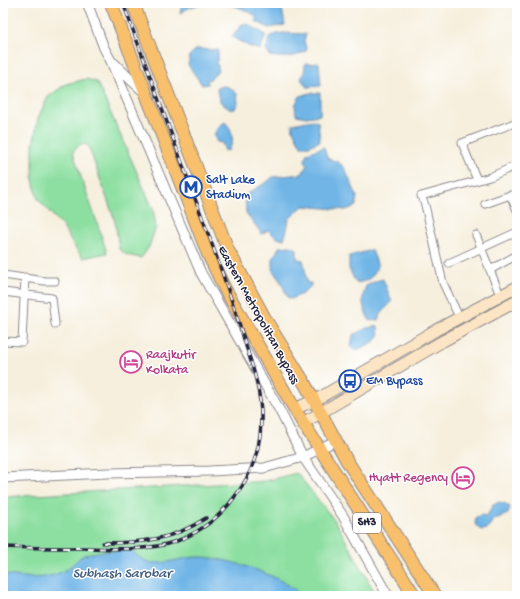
<svg xmlns="http://www.w3.org/2000/svg" width="520" height="599" viewBox="0 0 520 599" font-family="'Gochi Hand',sans-serif">
<rect width="100%" height="100%" fill="#fff"/>
<filter id="ink" filterUnits="userSpaceOnUse"><feTurbulence type="fractalNoise" baseFrequency=".025" numOctaves="2"/><feDisplacementMap in="SourceGraphic" scale="8" xChannelSelector="R" yChannelSelector="G"/><feConvolveMatrix kernelMatrix="1 2 1 2 8 2 1 2 1" color-interpolation-filters="sRGB"/></filter>
<filter id="wash" filterUnits="userSpaceOnUse"><feTurbulence type="fractalNoise" baseFrequency=".012" numOctaves="4" result="noise"/><feDisplacementMap in="SourceGraphic" scale="16" xChannelSelector="R" yChannelSelector="G"/><feGaussianBlur stdDeviation="0.9" result="paint"/><feColorMatrix in="noise" values="0 0 0 0 0 0 0 0 0 0 0 0 0 0 0 0 0 1.4 0 .05"/><feComposite in="paint" operator="in"/></filter>
<g filter="url(#wash)">
<rect width="100%" height="100%" fill="#f6efdd"/>
<g fill="#8cdfa0" stroke="#57806e">
<path d="M86,79L97,82L153,209L156,227L149,247L141,258L127,255L119,249L115,221L88,145L80,144L73,152C83,186 97,219 107,253L83,258L72,243L63,227L38,199L33,180V145L38,118L48,97L66,84Z"/>
<path d="M297,473L335,521L377,596H3V497L265,481Z"/>
</g>
<g fill="#70b5e6" stroke="#496c90">
<path d="M182,3H281L285,25L269,28L255,21L257,17C240,4 214,0 194,6C189,7 184,11 180,13Z"/>
<path d="M242,24H248L266,35L260,50L248,46L232,37Z"/>
<path d="M282,33L306,34L304,41L307,50C296,58 283,58 270,56L266,50L270,36Z"/>
<path d="M196,49L218,50V61L216,62V64L218,65V70L211,79L207,80L208,84L202,85L188,65L190,55Z"/>
<path d="M319,63L321,86L307,87L301,79L304,73L305,64Z"/>
<path d="M222,86C229,86 233,89 237,94L238,103L234,110C221,106 218,101 217,88Z"/>
<path d="M310,93H320V115L306,117L296,115L295,105L300,96Z"/>
<path d="M313,120L318,122L320,141L309,146H301L293,130L292,124Z"/>
<path d="M225,122C232,129 233,136 232,145L230,146L229,150L225,151L222,143L217,142L214,136L217,128Z"/>
<path d="M324,147L327,158L338,162L344,167L357,196L356,206L346,210L303,206L289,219L287,230L284,239L277,238L268,230L262,234L246,213L245,195L267,182L273,177L302,174L307,165L305,160L307,153Z"/>
<path d="M290,246L297,249V259L303,260C306,268 305,275 307,283H311V286L304,293L291,299L288,298L281,282L273,271V259L279,247Z"/>
<path d="M372,250L378,266C372,277 370,281 356,283L349,269V256Z"/>
<path d="M383,279L392,302L383,311L378,320L370,321C363,308 360,301 366,286L376,281Z"/>
<path d="M378,326L379,336L375,341L355,351L351,346L353,335L367,328Z"/>
<path d="M499,502L506,504L510,507L508,514L493,520L487,529C481,531 478,529 475,524L476,517L481,515L487,516L493,505Z"/>
<path d="M131,550C135,554 141,559 146,561C160,567 182,557 197,557C222,556 286,576 301,596H3V574C23,578 49,581 67,569C73,565 78,558 84,555C99,550 115,551 131,550Z"/>
</g>
</g>
<g filter="url(#ink)">
<g fill="none" stroke-linecap="round" stroke-linejoin="round">
<g stroke="#8c888c" stroke-width="9">
<g id="minor">
<path d="M477,180L462,143L517,122"/>
<path d="M485,204L510,195L517,210"/>
<path d="M476,235L500,295"/>
<path d="M449,263L517,232"/>
<path d="M490,270L517,255"/>
<path d="M3,275L45,281H55"/>
<path d="M3,292L52,298L55,324"/>
<path d="M459,317L443,283L425,205L421,196L490,177L517,165"/>
<path d="M3,341L22,342L25,277"/>
</g>
</g>
<g stroke="#8c888c" stroke-width="11">
<g id="tertiary">
<path d="M88,3V5L104,48L110,59L201,273L280,411L303,457L343,516L388,596"/>
<path d="M114,63L133,82L144,92"/>
<path d="M3,478L108,473L210,471L264,468L303,457L335,441"/>
</g>
</g>
<g stroke="#8c888c" stroke-width="13">
<g id="secondary">
<path d="M295,409L319,398L436,330L517,287"/>
<path d="M303,423L443,341L517,301"/>
</g>
</g>
<g stroke="#8c888c" stroke-width="14">
<g id="primary">
<path d="M111,3L208,254L225,289L303,423L415,596"/>
<path d="M133,3L228,250L268,324L305,384L347,461L435,596"/>
</g>
</g>
<use href="#minor" stroke="#fff" stroke-width="7"/>
<use href="#tertiary" stroke="#fff" stroke-width="9"/>
<use href="#secondary" stroke="#fce5c4" stroke-width="11"/>
<use href="#primary" stroke="#f8bf6c" stroke-width="12"/>
<g stroke="#22223b" stroke-width="3.5">
<g id="rail">
<path d="M103,543C142,543 173,540 206,518"/>
<path d="M3,547C31,548 60,548 88,548C117,549 149,551 177,541C226,522 260,474 261,422C262,396 254,370 246,346C236,312 225,280 213,247C183,165 153,84 123,3"/>
</g>
</g>
<use href="#rail" stroke="#fff" stroke-width="2" stroke-dasharray="6" stroke-linecap="butt"/>
</g>
</g>
<defs>
<g id="metro-ring" transform="scale(1.15)"><circle r="9.5" fill="#fff" stroke="#1a4fb4" stroke-width="1.5"/><path d="M-5.5 5V-5H-3L0 0L3-5H5.5V5H3V-.5L0 4L-3-.5V5Z" fill="#1a4fb4"/></g>
<g id="hotel-ring" transform="scale(1.15)"><circle r="9.5" fill="#fff" stroke="#d1479c" stroke-width="1.5"/><path d="M-6-4.5h1.5V1H6V5H4.5V3h-9V5H-6ZM-4 0a1.8 1.8 0 1 1 3.6 0ZM.5 0V-2.5h3Q6-2.5 6 0Z" fill="#d1479c"/></g>
<g id="bus-ring" transform="scale(1.15)"><circle r="9.5" fill="#fff" stroke="#1a4fb4" stroke-width="1.5"/><path d="M-5-6H5V4H4V6H2V4H-2V6H-4V4H-5ZM-3.5-4V0h7V-4ZM-3.5 1.2v1.5H-2V1.2ZM2 1.2v1.5H3.5V1.2Z" fill="#1a4fb4"/></g>
</defs>
<g fill-rule="evenodd">
<use href="#metro-ring" x="191" y="187"/>
<use href="#hotel-ring" x="131" y="362"/>
<use href="#bus-ring" x="350" y="381"/>
<use href="#hotel-ring" x="463" y="478"/>
</g>
<g text-anchor="middle" dominant-baseline="central" stroke-width="3" stroke-linejoin="round" paint-order="stroke">
<rect fill="#fff" stroke="#646476" stroke-width="1" x="353" y="513" width="28" height="20" rx="3"/>
<g font-size="12" font-weight="bold" fill="#22223b">
<text x="367" y="523">SH3</text>
</g>
<g font-size="13" fill="#164399" stroke="#fff" text-anchor="start">
<text x="206" y="180">Salt Lake<tspan x="206" dy="15">Stadium</tspan></text>
<text x="366" y="381">EM Bypass</text>
</g>
<g font-size="13" fill="#22223b" stroke="#fff">
<text transform="translate(258 315) rotate(61)">Eastern Metropolitan Bypass</text>
</g>
<g font-size="13" fill="#b23c85" stroke="#fff" text-anchor="start">
<text x="146" y="355">Raajkutir<tspan x="146" dy="15">Kolkata</tspan></text>
<text x="448" y="478" text-anchor="end">Hyatt Regency</text>
</g>
<g font-size="14" font-style="italic" fill="#415d7f" stroke="#fff">
<text x="122" y="574">Subhash Sarobar</text>
</g>
</g>
<rect width="520" height="599" fill="none" stroke="#fff" stroke-width="16"/>
</svg>
